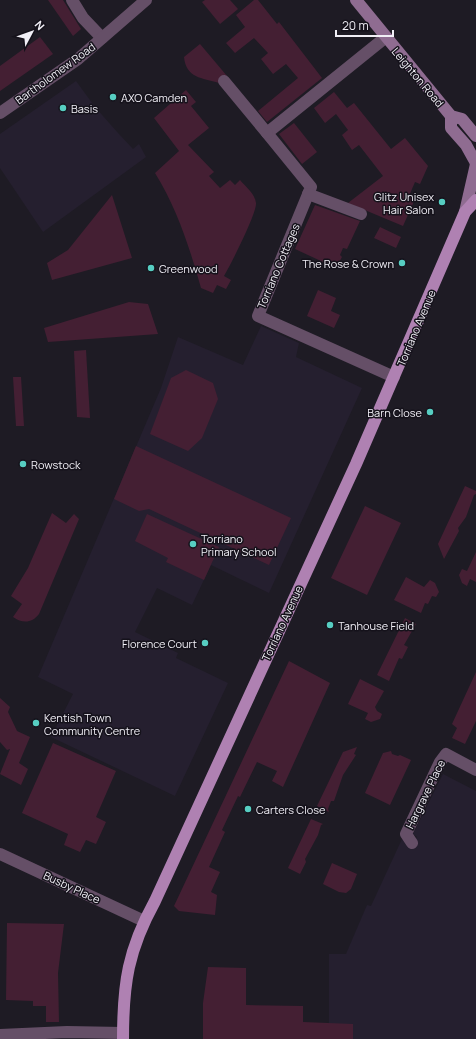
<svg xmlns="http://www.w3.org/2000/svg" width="476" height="1039" viewBox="0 0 476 1039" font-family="Manrope,sans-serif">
<rect width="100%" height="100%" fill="#1e1b24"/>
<g fill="#251f2f">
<path d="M76,81L95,107L118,133L133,149L139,144L146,157L43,232L0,168V134Z"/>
<path d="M261,326L299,343L296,357L362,388L269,593L211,565L192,605L157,588L135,632L178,653L176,658L228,683L175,796L51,737L73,694L38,677L161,388L178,337L243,365Z"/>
<path d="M443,774L476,791V1039H329V954H346L367,905L371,906L402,839L409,847L417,837L413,834Z"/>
</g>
<g fill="#441f33">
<path d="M48,0H63L81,29L73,36Z"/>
<path d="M205,0H230L238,9L220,24L202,2Z"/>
<path d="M254,0H258L277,24L279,22L322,78L267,122L258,111L298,78L286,64L273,74L261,59L268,53L254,38L235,53L226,43L245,27L236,15Z"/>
<path d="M40,37L53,54L0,91V66Z"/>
<path d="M200,44L227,76L219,83C202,78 186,78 184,57Z"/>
<path d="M186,90L196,102L191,106L209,128L188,145L214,172L209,176L220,188L230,180L235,185L240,180C246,187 255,194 256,203C257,213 231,264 224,276L231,280L226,289L217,285L213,293L201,288C190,249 177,208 155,173L179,151L154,118Z"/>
<path d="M334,92L347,108L354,103L391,149L405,138L428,166L420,184L415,182L409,196L415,199L403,226L348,203L383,176L359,145L352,150L342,135L348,130L336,114L325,123L314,108Z"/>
<path d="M294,123L317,152L302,164L279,134Z"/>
<path d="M112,195L132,258L52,280L47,263L68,250Z"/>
<path d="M315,205L360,221L347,249L343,248L340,255L342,257L336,268L295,249Z"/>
<path d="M380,227L401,237L396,248L374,238Z"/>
<path d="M318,290L336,298L331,311L340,315L334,328L307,316Z"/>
<path d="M129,302L148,304L158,334L48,342L44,328Z"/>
<path d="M86,350L90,418L77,417L74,351Z"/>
<path d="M186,370L213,383L218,399L202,438L188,451L150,434L171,378Z"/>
<path d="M13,377H21L24,426H16Z"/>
<path d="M136,446L291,518L269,565L149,509L139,511L114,499Z"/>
<path d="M465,486L476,491V494L474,495L466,517L458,528L459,531L444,559L438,544Z"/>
<path d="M365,506L401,523L367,595L331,578Z"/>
<path d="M52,513L66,523L74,514L79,519L39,614C32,623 23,624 13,617L22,604L11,596L28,568Z"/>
<path d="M147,514L219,547L204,580L166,562L168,558L135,541Z"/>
<path d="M476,552V582L470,579L467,586L462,583L459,575L462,569L467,571Z"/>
<path d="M406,577L424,587L430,580L435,583L439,592L436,597L432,596L428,604L425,603L421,613L394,600Z"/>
<path d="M405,618L416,624L404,645L408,647L402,659L399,658L389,681L377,675Z"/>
<path d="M289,661L330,683L283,787L272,781L277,771L257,762L240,797L238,796L222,830L225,832L209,867L220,872L211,892L217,895L215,915L179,911L174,906Z"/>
<path d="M476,672V721L465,744L452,738L457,728L452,724Z"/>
<path d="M360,679L384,691L375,707L377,711L382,714L380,719L371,722L365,719L368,713L348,704Z"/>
<path d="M0,698L10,707L8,712L17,731L30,737L19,763L28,769L21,785L0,774L10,749L7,750L0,742Z"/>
<path d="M53,743L116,771L96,817L106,822L96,844L86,840L80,852L64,845L68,834L22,813Z"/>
<path d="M357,747L354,754L356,755L343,775L334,801H331L328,809L329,812L317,806L343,752Z"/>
<path d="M391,751L392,754L398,756L400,755L411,760L390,805L365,793L383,753Z"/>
<path d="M311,819L323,824L321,825L318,835L305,859L306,862L300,874L288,868Z"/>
<path d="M332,863L357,874L351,889L346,893L339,892L323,884Z"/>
<path d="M7,923L64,924L58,973L59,1022H46V1006H33V1001L6,1000Z"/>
<path d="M208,967L246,968V1005L303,1006V1022L353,1024V1039H203V1003Z"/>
</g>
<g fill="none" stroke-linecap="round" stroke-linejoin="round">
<g stroke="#654f67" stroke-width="12">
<path d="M72,0L83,18L102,38"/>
<path d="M386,37L267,133L311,187L258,316L394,377"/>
<path d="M224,81L267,133"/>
<path d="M0,113L78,59L146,0"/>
<path d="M308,194L361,214"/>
<path d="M412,843L406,834L440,762L446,754L476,770"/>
<path d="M0,854L144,921"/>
<path d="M0,1035L67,1032L123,1033"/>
</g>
<g stroke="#8f6c91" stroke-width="12">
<path d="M356,0L451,116L462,119L476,136"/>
<path d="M451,116V128L466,145L476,163"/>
<path d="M465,212L476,164"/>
</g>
<path stroke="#af81b2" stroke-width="12" d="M123,1039C123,983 128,950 155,901L356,464L465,212L476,200"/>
</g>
<g fill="#57cec2" stroke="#15121b" stroke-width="1.5">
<circle cx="113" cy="97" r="4"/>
<circle cx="63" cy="108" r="4"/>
<circle cx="442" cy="202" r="4"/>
<circle cx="402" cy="263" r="4"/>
<circle cx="151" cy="268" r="4"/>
<circle cx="430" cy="412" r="4"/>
<circle cx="23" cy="464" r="4"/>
<circle cx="193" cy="544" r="4"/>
<circle cx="330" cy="625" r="4"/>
<circle cx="205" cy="643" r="4"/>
<circle cx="36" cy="723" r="4"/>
<circle cx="248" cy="809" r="4"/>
</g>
<g text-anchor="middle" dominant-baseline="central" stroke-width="3" stroke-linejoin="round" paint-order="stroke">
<g font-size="11" fill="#f1eff6" stroke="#15121b">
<text transform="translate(55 73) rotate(-36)">Bartholomew Road</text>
<text transform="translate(418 77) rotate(50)">Leighton Road</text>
<text transform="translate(278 266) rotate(-67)">Torriano Cottages</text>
<text transform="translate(416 328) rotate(-67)">Torriano Avenue</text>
<text transform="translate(282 623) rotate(-65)">Torriano Avenue</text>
<text transform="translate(425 794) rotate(-64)">Hargrave Place</text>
<text transform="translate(72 887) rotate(25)">Busby Place</text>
</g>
<g font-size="11" fill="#f1eff6" stroke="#15121b" text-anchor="start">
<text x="121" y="97">AXO Camden</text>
<text x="71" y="108">Basis</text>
<text x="434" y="196" text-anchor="end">Glitz Unisex<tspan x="434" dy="13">Hair Salon</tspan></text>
<text x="394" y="263" text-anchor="end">The Rose &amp; Crown</text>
<text x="159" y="268">Greenwood</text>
<text x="422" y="412" text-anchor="end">Barn Close</text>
<text x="31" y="464">Rowstock</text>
<text x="201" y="538">Torriano<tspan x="201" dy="13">Primary School</tspan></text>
<text x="338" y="625">Tanhouse Field</text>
<text x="197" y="643" text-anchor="end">Florence Court</text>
<text x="44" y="717">Kentish Town<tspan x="44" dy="13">Community Centre</tspan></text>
<text x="256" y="809">Carters Close</text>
</g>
</g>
<g transform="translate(32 32) rotate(49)" stroke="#15121b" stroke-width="3" paint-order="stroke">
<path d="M0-3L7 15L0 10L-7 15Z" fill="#f1eff6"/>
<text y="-6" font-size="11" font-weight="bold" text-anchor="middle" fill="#f1eff6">N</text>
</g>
<path d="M336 30v6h57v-6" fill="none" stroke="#f1eff6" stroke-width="2"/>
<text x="342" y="30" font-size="12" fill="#f1eff6" stroke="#15121b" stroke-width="3" paint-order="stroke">20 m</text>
</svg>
